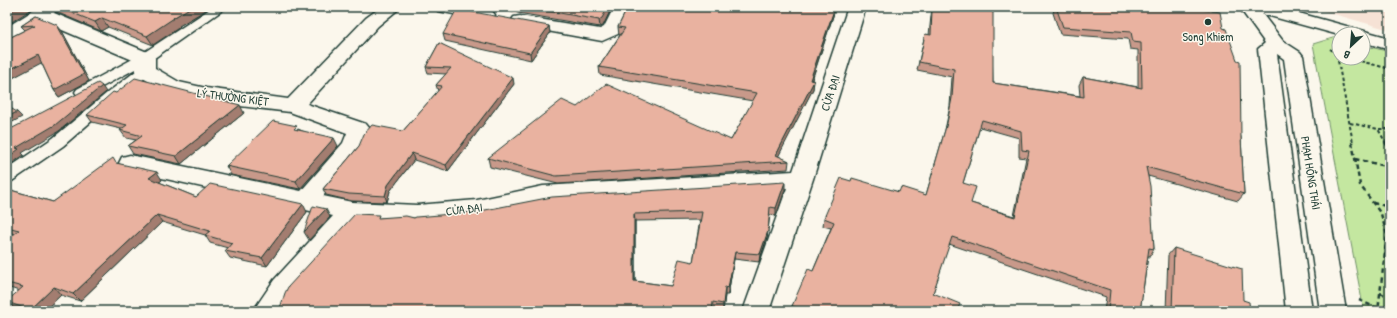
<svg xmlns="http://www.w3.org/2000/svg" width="1397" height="318" viewBox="0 0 1397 318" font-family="'Patrick Hand',sans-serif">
<rect width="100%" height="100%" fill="#fbf7ec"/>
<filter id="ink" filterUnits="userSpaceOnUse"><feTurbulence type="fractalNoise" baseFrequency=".025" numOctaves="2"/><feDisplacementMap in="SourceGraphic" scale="8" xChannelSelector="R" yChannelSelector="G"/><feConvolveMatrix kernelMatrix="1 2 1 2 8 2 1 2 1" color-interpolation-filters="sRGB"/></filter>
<g filter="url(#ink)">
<path fill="#f6e2d5" d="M1309,7H1390V30Z"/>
<path fill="#c4e7a0" stroke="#72926a" d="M1336,37L1339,38V58H1363V45L1390,52V311H1364L1313,44Z"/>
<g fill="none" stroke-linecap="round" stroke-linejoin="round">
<g stroke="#1f3d34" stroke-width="3">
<g id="service">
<path d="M213,7H227L150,61L87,95H77L75,92L77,89L140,55Z"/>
<path d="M145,67L150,68L152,71L150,74L117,99L63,146L12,181L7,183V169L53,138L107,93L140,68Z"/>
</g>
</g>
<g stroke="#1f3d34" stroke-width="3">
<g id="minor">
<path d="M39,7H55L57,9L54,13L152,54L155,58V68L179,82L206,88L288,99L366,18L381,7H401L378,26L307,104L366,124L370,129L361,151L323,196L352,202L417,205L477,200L543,186L793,171L848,7H866L813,179L769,311H743L787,188L543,204L477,218L417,223L358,220L292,294L281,311H253L274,280L333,216L130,171L122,169L119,163L122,157L130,155L301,191L343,143L347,133L290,112L206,102L166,92L138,75L135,71V61L41,21L14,39L7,41V27Z"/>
<path d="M435,7H472L492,11L495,15L492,19L486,20L438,11Z"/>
<path d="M614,7H632L618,34L602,41L520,26L514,25L511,21L514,17L520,16L600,29L604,27Z"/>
</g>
</g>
<g stroke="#1f3d34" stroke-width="3">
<path id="tertiary" d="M1239,7H1257L1283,41L1300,52L1303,56L1346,311H1320L1284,59L1277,54L1312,311H1286L1258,49L1265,43Z"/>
</g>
<g stroke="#1f3d34" stroke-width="3">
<path id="primary" d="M1248,7H1277L1390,38V50L1363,42V34L1339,35L1251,11Z"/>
</g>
<g stroke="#1f3d34" stroke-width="2" stroke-dasharray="3.5 2.5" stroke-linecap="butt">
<path d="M1330,49L1339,55"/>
<path d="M1337,55L1353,143"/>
<path d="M1349,58L1390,69"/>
<path d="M1350,123L1378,129L1386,143"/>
<path d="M1379,129H1390"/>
</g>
<g stroke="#1f3d34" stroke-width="2.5" stroke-dasharray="4.5 3.5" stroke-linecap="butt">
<path d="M1352,142L1360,185L1381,214L1387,235L1378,311"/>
<path d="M1385,142L1390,150"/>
<path d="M1355,159L1390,167"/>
<path d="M1373,203L1390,207"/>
<path d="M1380,293L1390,297"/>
<path d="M1359,300L1379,309"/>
</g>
<use href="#service" fill="#fbf7ec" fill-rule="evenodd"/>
<use href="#minor" fill="#fbf7ec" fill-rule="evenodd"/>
<use href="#tertiary" fill="#fbf7ec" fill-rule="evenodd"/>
<use href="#primary" fill="#fbf7ec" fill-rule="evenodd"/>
</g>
<g fill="#c8998a" stroke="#1f3d34" fill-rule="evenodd">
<path d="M52,7H211L179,26L180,27L153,45L108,27L101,31L56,12Z"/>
<path d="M483,7H612L603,26L600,27Z"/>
<path d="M628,7H836L812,80L814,81L813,89L778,156L789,161L788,169L558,184L490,167L488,158L577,107L731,140L753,101L600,75L599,67L620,35H619L618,27Z"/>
<path d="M940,7H991L993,83L1080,96L1079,85L1083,77L1138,87V50L1130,49L1128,39L1060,34L1053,13L1055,7H1156L1172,9L1173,7H1186L1241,137L1244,194L1238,201L1148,176L1154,249L1150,256H1148L1140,311H1104L1106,297L949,244L933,293L957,311H791L792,306L813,271L831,228L823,226L824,218L851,181L899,192L926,195L945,130L950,106L952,77L917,70L925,34L929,35L931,16L932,9L939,10ZM980,127L1019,138V157L1026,158L1014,216L971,203L963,183Z"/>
<path d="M36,16L62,31L89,81L59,97L54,90L41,62L7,81V39L25,30L21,26Z"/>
<path d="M549,26L550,33L531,60L445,41L443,34Z"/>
<path d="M439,43L514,84L448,171L414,160L390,191L387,202L352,201L326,195L323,189L359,146L403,131L438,91L436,85L446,74L428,73L426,67Z"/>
<path d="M244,113L181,164L133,154L128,146L136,140L126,138L120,130L121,129L92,122L87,115Z"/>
<path d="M298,129L338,146L300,189L231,175L226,166Z"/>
<path d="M117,163L162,180L159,182L196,197L307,212L267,266L230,258L225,251L228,248L210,243L205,235L162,222L80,301L61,295L44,311H20L14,309L7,303V301L19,291L7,287V240L15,234L7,232V189L53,202Z"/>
<path d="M785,190L776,216L770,215L767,238L759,262L734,259L728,295H725L723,311L713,310V311H279L380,218H414ZM700,220L693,262L671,286L635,281V221Z"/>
<path d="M1174,248L1243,300L1250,311H1166L1168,255Z"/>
</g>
<g fill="#a37d70" stroke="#1f3d34">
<path d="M15,7H35L7,25V12Z"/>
<path d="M191,7H211L179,26L180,27L153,45L147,36L173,18Z"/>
<path d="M608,7H612L603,26L600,27L599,20Z"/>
<path d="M835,7H836L809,88L810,80Z"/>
<path d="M102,18L108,27L101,31L95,22Z"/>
<path d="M57,25L62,31L89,81L59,97L54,90Z"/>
<path d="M549,26L550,33L531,60L530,53Z"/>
<path d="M38,55L43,62L7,81V71Z"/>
<path d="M513,78L514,84L448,171L446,165Z"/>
<path d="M814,81L813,89L775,163L776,155Z"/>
<path d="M102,86L106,92L59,131L22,153L24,155L7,167V158L16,148Z"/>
<path d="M240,105L244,113L181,164L176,156Z"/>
<path d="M17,112L22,117L7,125V117Z"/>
<path d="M334,138L338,146L300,189L296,181Z"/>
<path d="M412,153L414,160L390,191L387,202L385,196L388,185Z"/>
<path d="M157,172L162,180L154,186L149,178Z"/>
<path d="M785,182V190L776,216V208Z"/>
<path d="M303,204L307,212L267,266L262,258Z"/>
<path d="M326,209L330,217L309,240L304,232Z"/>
<path d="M634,214L635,221V289L634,281Z"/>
<path d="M157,215L162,222L80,301L73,294Z"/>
<path d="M768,231L767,238L759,262L760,254Z"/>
<path d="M735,252L734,259L728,295V288Z"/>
<path d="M54,287L61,295L44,311H31L30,310Z"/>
<path d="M725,287V295L723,311V304Z"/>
</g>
<g fill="#e9b2a0" stroke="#1f3d34" fill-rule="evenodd">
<path d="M7,7H15L7,12Z"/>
<path d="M58,7H191L173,18H174L147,36L102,18L95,22Z"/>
<path d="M526,7H608L602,18L599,20Z"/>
<path d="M628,7H835L810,80L814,81L776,155L789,161L556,176L488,158L562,100L577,107L606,84L731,140L757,93L599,67L625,28L618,27Z"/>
<path d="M940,7H993V83L1084,97L1083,77L1142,88L1141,43L1133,42L1131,32L1063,27L1056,7H1156L1176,10L1175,7H1186L1220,12L1223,28L1226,29L1237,60L1240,61L1241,137L1244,194L1146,167L1150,186L1154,249L1149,248L1140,311H1108L1110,290L952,237L933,293L960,304L957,311H806L792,306L808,269L813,271L834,222L824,218L841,178L851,181L852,178L899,192L901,187L926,195L947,123L952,98L954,69L919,62L925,34L931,35L932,9L940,10ZM982,120L1021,131L1022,150L1029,151L1015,217L971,203L976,187L963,183Z"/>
<path d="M457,9L549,26L530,53L443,34Z"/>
<path d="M36,16L57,25L84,74L54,90L38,55L7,71V39L35,25L21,26Z"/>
<path d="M439,43L513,78L446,165L412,153L388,185L385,196L349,194L323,189L359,146L364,134L372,125L403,131L442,86L436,85L451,68L426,67Z"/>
<path d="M135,78L240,105L176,156L128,146L142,136L120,130L127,125L87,115L113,92L116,93Z"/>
<path d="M98,83L102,86L55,125L16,148L19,149L7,158V131Z"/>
<path d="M7,106L17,112L7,117Z"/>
<path d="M273,121L297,126L294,129L334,138L296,181L226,166Z"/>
<path d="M113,158L116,163L157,172L149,178L196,197L210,184L303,204L262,258L225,251L232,243L205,235L210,231L157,215L73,294L54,287L30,310L7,302V301L23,287L7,283V240L19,230L7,227V189L53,202Z"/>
<path d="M785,182L776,208L770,207L768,231L760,254L735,252L728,288L725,287L723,304L713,302L712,311H279L285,293L288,287L355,214L379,215L378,218L406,216L414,218L416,217L475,212L552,197ZM702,212L693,262L679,259L671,286L634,281V214Z"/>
<path d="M313,206L326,209L304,232Z"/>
<path d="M1174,248L1242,269L1243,300L1249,302L1250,311H1172Z"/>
</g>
</g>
<circle fill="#1f3d34" stroke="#fbf7ec" stroke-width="1.5" cx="1208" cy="22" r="4"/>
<g text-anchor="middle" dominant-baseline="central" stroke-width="3" stroke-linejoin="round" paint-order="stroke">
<g font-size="12" fill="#1f3d34" stroke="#fbf7ec">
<text x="1208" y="36">Song Khiem</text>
</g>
<g font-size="12" fill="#1f3d34" stroke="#fbf7ec">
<text transform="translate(830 93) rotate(-72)">CỬA ĐẠI</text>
<text transform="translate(233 97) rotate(7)">LÝ THƯỜNG KIỆT</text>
<text transform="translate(1311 173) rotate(81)">PHẠM HỒNG THÁI</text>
<text transform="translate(464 209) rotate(-7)">CỬA ĐẠI</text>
</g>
</g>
<rect width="1397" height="318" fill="none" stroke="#fbf7ec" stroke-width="24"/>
<rect x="12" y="12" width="1373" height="294" fill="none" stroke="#1f3d34" stroke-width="1.5" filter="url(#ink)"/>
<g transform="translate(1351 46) rotate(206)"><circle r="19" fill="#fbf7ec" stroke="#a3ada2"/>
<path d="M0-3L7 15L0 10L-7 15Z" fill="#1f3d34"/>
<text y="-6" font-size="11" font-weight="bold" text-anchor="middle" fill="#1f3d34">B</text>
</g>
</svg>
